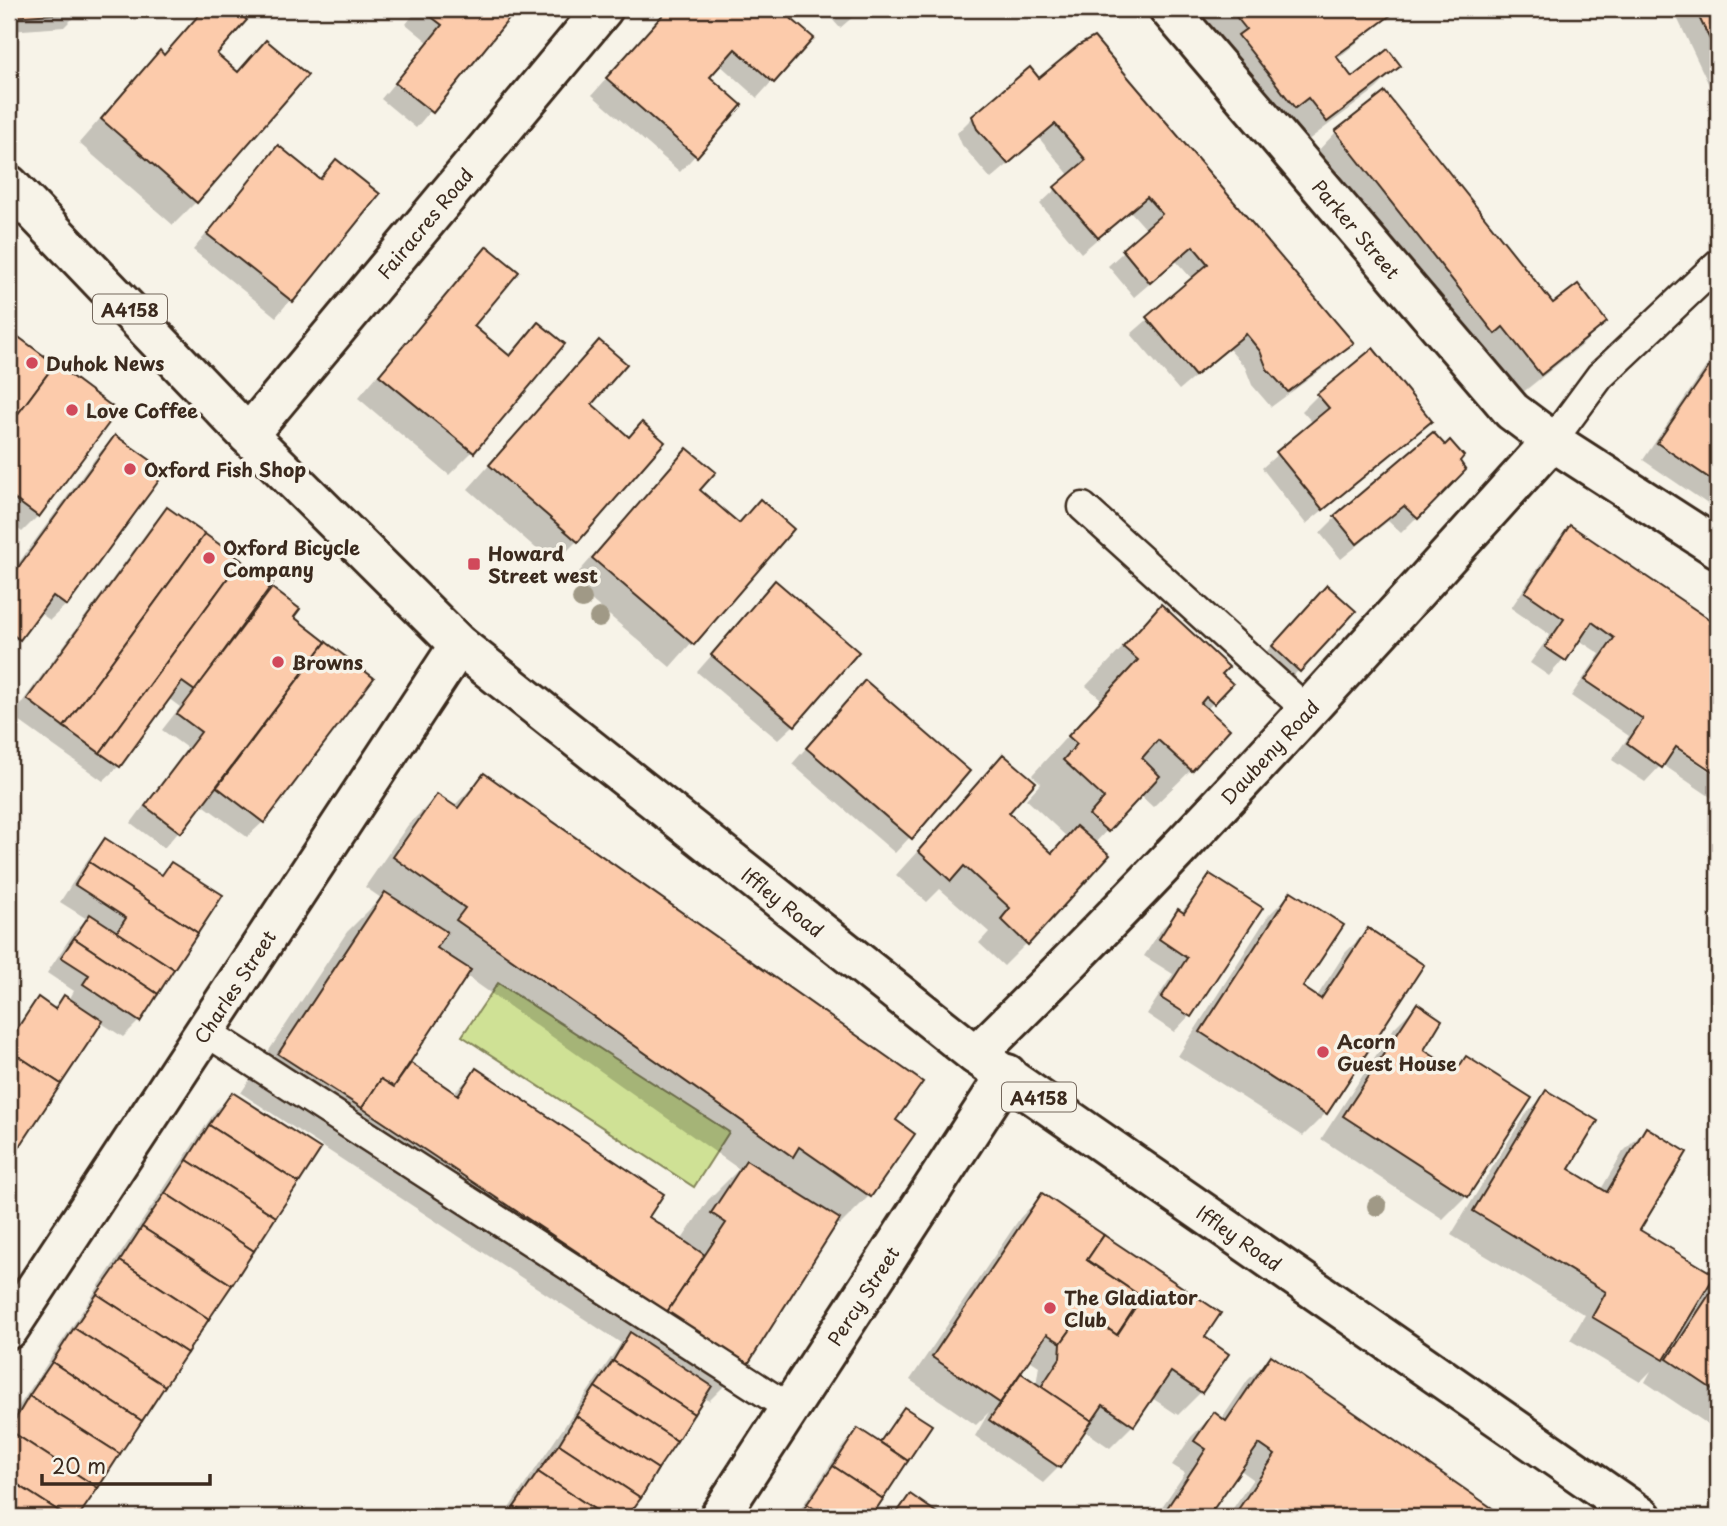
<svg xmlns="http://www.w3.org/2000/svg" width="1727" height="1526" viewBox="0 0 1727 1526" font-family="'Playpen Sans',sans-serif">
<rect width="100%" height="100%" fill="#f7f3e8"/>
<filter id="ink" filterUnits="userSpaceOnUse"><feTurbulence type="fractalNoise" baseFrequency=".0143" numOctaves="2"/><feDisplacementMap in="SourceGraphic" scale="14" xChannelSelector="R" yChannelSelector="G"/><feConvolveMatrix kernelMatrix="1 2 1 2 8 2 1 2 1" color-interpolation-filters="sRGB"/></filter>
<g filter="url(#ink)">
<path fill="#cfe195" stroke="#85865a" stroke-width="2" d="M498,983L729,1132L694,1187L462,1036Z"/>
<g fill="#0003" fill-rule="evenodd">
<path d="M9,9H80V11L64,27L9,31Z"/>
<path d="M204,9H231L244,20L215,55L236,73L267,42L196,202L173,225L79,143L137,76L160,53L162,56Z"/>
<path d="M418,9H515L416,128L381,99L428,42L406,24Z"/>
<path d="M668,9H777L811,38L757,98L719,64L708,77L740,106L680,172L592,95Z"/>
<path d="M823,9H862L840,28Z"/>
<path d="M1190,9H1398L1337,59L1352,79L1399,66L1376,89L1303,144Z"/>
<path d="M1673,9H1718V83L1710,87Z"/>
<path d="M1039,80L1352,343L1336,359L1271,407L1252,385L1245,367L1229,349L1179,390L1131,334L1193,280L1176,261L1134,297L1108,266L1147,230L1130,211L1081,253L1040,204L1070,176L1039,138L991,179L962,145L957,133L973,117Z"/>
<path d="M1336,132L1552,306L1605,322L1582,345L1517,397L1314,155Z"/>
<path d="M278,147L319,180L336,162L377,194L276,317L193,250Z"/>
<path d="M487,248L471,327L507,357L538,324L472,452L449,475L358,398Z"/>
<path d="M9,332L116,412L38,516L22,532L9,522Z"/>
<path d="M599,342L589,404L577,541L554,564L468,489Z"/>
<path d="M1718,349V511L1643,460Z"/>
<path d="M1318,395L1430,421L1306,524L1262,468L1313,423L1302,411Z"/>
<path d="M115,437L66,605L50,620L38,612L9,649V576L99,453Z"/>
<path d="M687,450L698,490L737,524L760,502L792,529L670,667L570,582Z"/>
<path d="M1458,461L1464,470L1401,533L1388,521L1341,559L1320,533L1336,517Z"/>
<path d="M168,509L259,604L273,590L292,618L372,679L263,822L247,837L202,804L164,848L131,823L187,748L162,730L180,707L168,698L119,766L103,781L12,716L152,525Z"/>
<path d="M1571,527L1718,628V773L1669,740L1668,743L1718,777V802L1662,764L1645,782L1612,760L1629,736L1571,696L1600,654L1579,640L1549,676L1530,663L1550,635L1511,608L1555,543Z"/>
<path d="M775,583L794,725L778,740L697,672Z"/>
<path d="M1311,603L1299,670L1283,686L1257,662Z"/>
<path d="M1161,607L1220,674L1213,703L1206,710L1191,770L1153,807L1140,795L1094,844L1027,943L1004,966L979,943L989,932L940,889L927,902L896,875L1003,757L1006,813L1051,854L1067,837L1026,799L1041,783L1032,775L1101,699L1086,686Z"/>
<path d="M850,698L910,837L895,853L792,764Z"/>
<path d="M484,775L913,1134L869,1196L840,1225L836,1222L747,1363L709,1401L703,1397L620,1517H503L621,1343L241,1093L347,932L381,898L365,887L408,825L437,796L453,807ZM465,975L739,1169L708,1200L681,1241L646,1218L476,1071L453,1094L408,1064Z"/>
<path d="M105,840L160,876L171,864L139,1021L123,1037L100,1022L9,1162V1036L38,1000L52,1009L64,997L69,1000L74,991L47,973L74,932L87,919L60,902L90,856Z"/>
<path d="M1210,876L1260,909L1189,1016L1174,1032L1147,1014L1173,974L1144,956L1163,927L1181,913Z"/>
<path d="M1291,893L1301,988L1316,998L1345,953L1368,930L1326,1113L1303,1136L1178,1056L1268,916Z"/>
<path d="M1417,1005L1421,1050L1453,1071L1467,1058L1529,1099L1466,1196L1443,1219L1321,1139L1394,1028Z"/>
<path d="M1547,1093L1566,1170L1600,1191L1623,1152L1646,1129L1637,1230L1715,1277L1718,1272V1431L1645,1382L1651,1371L1640,1382L1570,1340L1585,1315L1451,1235L1524,1116Z"/>
<path d="M232,1094L318,1150L76,1517H9V1421L216,1110Z"/>
<path d="M1042,1195L1202,1337L1201,1392L1178,1415L1152,1398L1133,1425L1110,1448L1084,1430L1059,1467L1043,1483L975,1436L989,1412L976,1425L910,1380L1020,1218ZM1028,1359L1039,1366L1036,1385L1018,1373Z"/>
<path d="M1271,1357L1504,1517H1227L1253,1479L1239,1469L1206,1517H1155L1185,1473L1172,1465L1191,1437L1214,1414L1221,1420L1248,1380Z"/>
<path d="M904,1409L929,1425L868,1517H795L843,1446L859,1430L878,1443Z"/>
<path d="M910,1497L940,1517H891Z"/>
</g>
<g fill="#fccbab" stroke="#3b2a1e" stroke-width="2">
<path d="M10,9H82V12L11,17Z"/>
<path d="M204,9H234L247,20L217,54L238,72L266,40L308,75L197,203L101,119L160,50L164,55Z"/>
<path d="M421,9H517L433,113L395,83L442,25Z"/>
<path d="M668,9H780L814,38L774,83L735,49L710,77L742,105L697,157L606,78Z"/>
<path d="M1230,9H1399L1336,56L1352,77L1388,49L1401,66L1327,122L1308,98L1295,108L1238,35L1246,29Z"/>
<path d="M1695,9H1718V56Z"/>
<path d="M1094,37L1354,343L1288,392L1267,369L1260,351L1246,334L1195,376L1146,317L1208,264L1193,246L1150,283L1122,249L1162,214L1147,197L1098,238L1054,187L1086,160L1055,124L1008,164L977,129L972,116L1030,67L1039,78L1079,45Z"/>
<path d="M1385,92L1553,303L1578,284L1607,322L1541,375L1503,327L1495,334L1335,131Z"/>
<path d="M278,145L320,179L336,159L380,194L293,302L207,234Z"/>
<path d="M487,246L519,272L474,326L510,356L538,322L565,344L474,453L379,375Z"/>
<path d="M9,330L55,364L9,426Z"/>
<path d="M599,340L627,364L592,404L629,437L642,422L665,442L578,542L489,465Z"/>
<path d="M1373,348L1432,421L1323,510L1276,452L1329,408L1317,394Z"/>
<path d="M1718,354V484L1657,443Z"/>
<path d="M55,364L118,411L39,517L9,495V426Z"/>
<path d="M1433,432L1445,445L1450,440L1464,456L1460,461L1466,470L1418,519L1404,506L1357,544L1334,516Z"/>
<path d="M115,435L166,471L67,606L53,596L20,640L9,632V580Z"/>
<path d="M687,448L716,472L700,490L739,523L760,499L794,529L694,645L592,558Z"/>
<path d="M167,507L205,534L64,727L27,699Z"/>
<path d="M1570,525L1718,625V775L1676,747L1662,768L1627,743L1643,719L1585,680L1614,638L1592,622L1566,661L1545,647L1564,619L1525,592Z"/>
<path d="M205,534L241,560L100,753L64,727Z"/>
<path d="M241,560L273,583L195,691L182,682L120,767L100,753Z"/>
<path d="M775,580L859,652L795,726L711,655Z"/>
<path d="M1327,585L1356,611L1300,672L1272,646Z"/>
<path d="M272,588L300,609L294,617L326,642L181,833L145,806L201,732L177,714Z"/>
<path d="M1161,604L1229,667L1222,674L1233,684L1214,704L1206,697L1201,703L1230,729L1192,771L1158,740L1142,758L1160,776L1108,832L1089,815L1104,798L1063,760L1077,744L1068,736L1138,660L1123,647Z"/>
<path d="M326,642L374,678L264,823L217,787Z"/>
<path d="M865,680L970,771L912,839L806,748Z"/>
<path d="M1003,754L1036,782L1009,813L1052,853L1076,826L1110,855L1028,945L1001,919L1010,908L964,866L951,881L918,851Z"/>
<path d="M484,773L923,1082L896,1120L915,1134L871,1197L799,1147L793,1157L456,920L465,908L393,857L437,794L458,808Z"/>
<path d="M105,838L162,875L171,862L223,895L198,933L89,862Z"/>
<path d="M89,862L198,933L174,969L117,932L126,918L75,885Z"/>
<path d="M1210,874L1263,908L1191,1017L1161,998L1187,958L1159,939L1178,909L1184,913Z"/>
<path d="M1291,891L1344,925L1303,987L1321,999L1368,928L1424,965L1327,1114L1200,1032Z"/>
<path d="M385,892L447,932L437,948L471,970L394,1087L381,1079L362,1108L278,1054Z"/>
<path d="M90,914L174,969L158,994L74,938Z"/>
<path d="M74,938L158,994L140,1022L83,984L89,975L61,957Z"/>
<path d="M64,995L103,1021L61,1084L9,1050V1041L38,997L55,1009Z"/>
<path d="M1417,1003L1442,1020L1424,1050L1456,1071L1466,1056L1532,1098L1468,1197L1343,1116Z"/>
<path d="M9,1050L61,1084L9,1163Z"/>
<path d="M411,1063L458,1095L476,1068L664,1194L649,1217L705,1255L667,1312L362,1108L381,1079L394,1087Z"/>
<path d="M1546,1090L1598,1121L1569,1169L1607,1192L1646,1127L1687,1152L1640,1230L1715,1275L1664,1360L1592,1317L1606,1292L1473,1211Z"/>
<path d="M232,1092L321,1149L299,1183L209,1125Z"/>
<path d="M209,1125L299,1183L276,1217L187,1160Z"/>
<path d="M187,1160L276,1217L254,1251L165,1193Z"/>
<path d="M746,1160L840,1219L748,1364L667,1312L726,1223L711,1213Z"/>
<path d="M165,1193L254,1251L232,1285L142,1227Z"/>
<path d="M1042,1193L1104,1235L1087,1260L1142,1297L1117,1335L1094,1319L1077,1321L1061,1343L1047,1334L1000,1403L932,1357Z"/>
<path d="M142,1227L232,1285L209,1319L120,1261Z"/>
<path d="M1104,1235L1221,1313L1205,1337L1229,1354L1202,1393L1171,1372L1134,1426L1103,1405L1092,1421L1041,1387L1060,1358L1061,1343L1077,1321L1094,1319L1117,1335L1142,1297L1087,1260Z"/>
<path d="M120,1261L209,1319L187,1353L97,1294Z"/>
<path d="M1718,1281V1393L1667,1359Z"/>
<path d="M97,1294L187,1353L165,1386L74,1328Z"/>
<path d="M74,1328L165,1386L142,1421L52,1362Z"/>
<path d="M630,1332L712,1386L694,1414L613,1361Z"/>
<path d="M1271,1355L1505,1517H1233L1275,1455L1259,1444L1208,1517H1169L1163,1514L1206,1449L1194,1441L1214,1412L1226,1421Z"/>
<path d="M613,1361L694,1414L677,1441L595,1387Z"/>
<path d="M52,1362L142,1421L120,1454L29,1396Z"/>
<path d="M1021,1373L1092,1421L1060,1468L989,1420Z"/>
<path d="M595,1387L677,1441L658,1469L576,1416Z"/>
<path d="M29,1396L120,1454L98,1488L9,1430Z"/>
<path d="M904,1407L932,1425L908,1461L880,1442Z"/>
<path d="M576,1416L658,1469L641,1498L559,1444Z"/>
<path d="M858,1428L908,1461L883,1499L833,1466Z"/>
<path d="M9,1430L98,1488L78,1517H68L9,1479Z"/>
<path d="M559,1444L641,1498L627,1517H606L538,1472Z"/>
<path d="M833,1466L883,1499L871,1517H826L807,1504Z"/>
<path d="M538,1472L606,1517H530L514,1507Z"/>
<path d="M9,1479L68,1517H9Z"/>
<path d="M910,1494L943,1517H894Z"/>
<path d="M807,1504L826,1517H799Z"/>
<path d="M514,1507L530,1517H506Z"/>
</g>
<g fill="none" stroke-linecap="round" stroke-linejoin="round">
<g stroke="#3b2a1e" stroke-width="33">
<g id="lane">
<path d="M1552,441L1600,376L1718,264"/>
<path d="M1083,507L1308,711"/>
<path d="M205,1031L789,1408"/>
</g>
</g>
<g stroke="#3b2a1e" stroke-width="44">
<g id="street">
<path id="s1" d="M1169,9L1512,411L1552,441L1718,548"/>
<path id="s2" d="M248,435L603,9"/>
<path id="s3" d="M976,1055C1177,859 1364,649 1552,441"/>
<path id="s4" d="M9,1329L459,645"/>
<path id="s5" d="M719,1517L1007,1074"/>
</g>
</g>
<g stroke="#3b2a1e" stroke-width="44">
<g id="primary">
<path id="s6" d="M9,185L248,435L459,645L976,1055L1642,1517"/>
</g>
</g>
<use href="#lane" stroke="#f7f3e8" stroke-width="28"/>
<use href="#street" stroke="#f7f3e8" stroke-width="38"/>
<use href="#primary" stroke="#f7f3e8" stroke-width="38"/>
</g>
<g fill="#a09986">
<circle cx="582" cy="599" r="10"/>
<circle cx="599" cy="618" r="10"/>
<circle cx="1377" cy="1206" r="10"/>
</g>
</g>
<g fill="#d1495b" stroke="#f7f3e8" stroke-width="2.5">
<circle cx="32" cy="363" r="7"/>
<circle cx="72" cy="410" r="7"/>
<circle cx="130" cy="469" r="7"/>
<circle cx="209" cy="558" r="7"/>
<rect x="467" y="557" width="14" height="14" rx="3.5"/>
<circle cx="278" cy="662" r="7"/>
<circle cx="1323" cy="1052" r="7"/>
<circle cx="1050" cy="1308" r="7"/>
</g>
<g text-anchor="middle" dominant-baseline="central" stroke-width="7" stroke-linejoin="round" paint-order="stroke">
<g fill="#f7f3e8" stroke="#73665b" stroke-width="2">
<rect x="93" y="294.5" width="74" height="29" rx="5"/>
<rect x="1002" y="1082.5" width="74" height="29" rx="5"/>
</g>
<g font-size="18" font-weight="bold" fill="#3b2a1e">
<text x="130" y="309">A4158</text>
<text x="1039" y="1097">A4158</text>
</g>
<g font-size="19" fill="#3b2a1e" stroke="#f7f3e8">
<text stroke="none"><textPath href="#s2" startOffset="276">Fairacres Road</textPath></text>
<text stroke="none"><textPath href="#s1" startOffset="289">Parker Street</textPath></text>
<text stroke="none"><textPath href="#s3" startOffset="422">Daubeny Road</textPath></text>
<text stroke="none"><textPath href="#s6" startOffset="1057">Iffley Road</textPath></text>
<text stroke="none"><textPath href="#s4" startOffset="410">Charles Street</textPath></text>
<text stroke="none"><textPath href="#s6" startOffset="1624">Iffley Road</textPath></text>
<text stroke="none"><textPath href="#s5" startOffset="264">Percy Street</textPath></text>
</g>
<g font-size="19" font-weight="bold" fill="#3b2a1e" stroke="#f7f3e8" text-anchor="start">
<text x="46" y="363">Duhok News</text>
<text x="86" y="410">Love Coffee</text>
<text x="144" y="469">Oxford Fish Shop</text>
<text x="223" y="547">Oxford Bicycle<tspan x="223" dy="22">Company</tspan></text>
<text x="488" y="553">Howard<tspan x="488" dy="22">Street west</tspan></text>
<text x="292" y="662">Browns</text>
<text x="1337" y="1041">Acorn<tspan x="1337" dy="22">Guest House</tspan></text>
<text x="1064" y="1297">The Gladiator<tspan x="1064" dy="22">Club</tspan></text>
</g>
</g>
<rect width="1727" height="1526" fill="none" stroke="#f7f3e8" stroke-width="35"/>
<rect x="18" y="18" width="1692" height="1491" fill="none" stroke="#3b2a1e" stroke-width="2.5" filter="url(#ink)"/>
<path d="M42 1474v10h168v-10" fill="none" stroke="#3b2a1e" stroke-width="3.5"/>
<text x="52" y="1474" font-size="21" fill="#3b2a1e" stroke="#f7f3e8" stroke-width="5" paint-order="stroke">20 m</text>
</svg>
